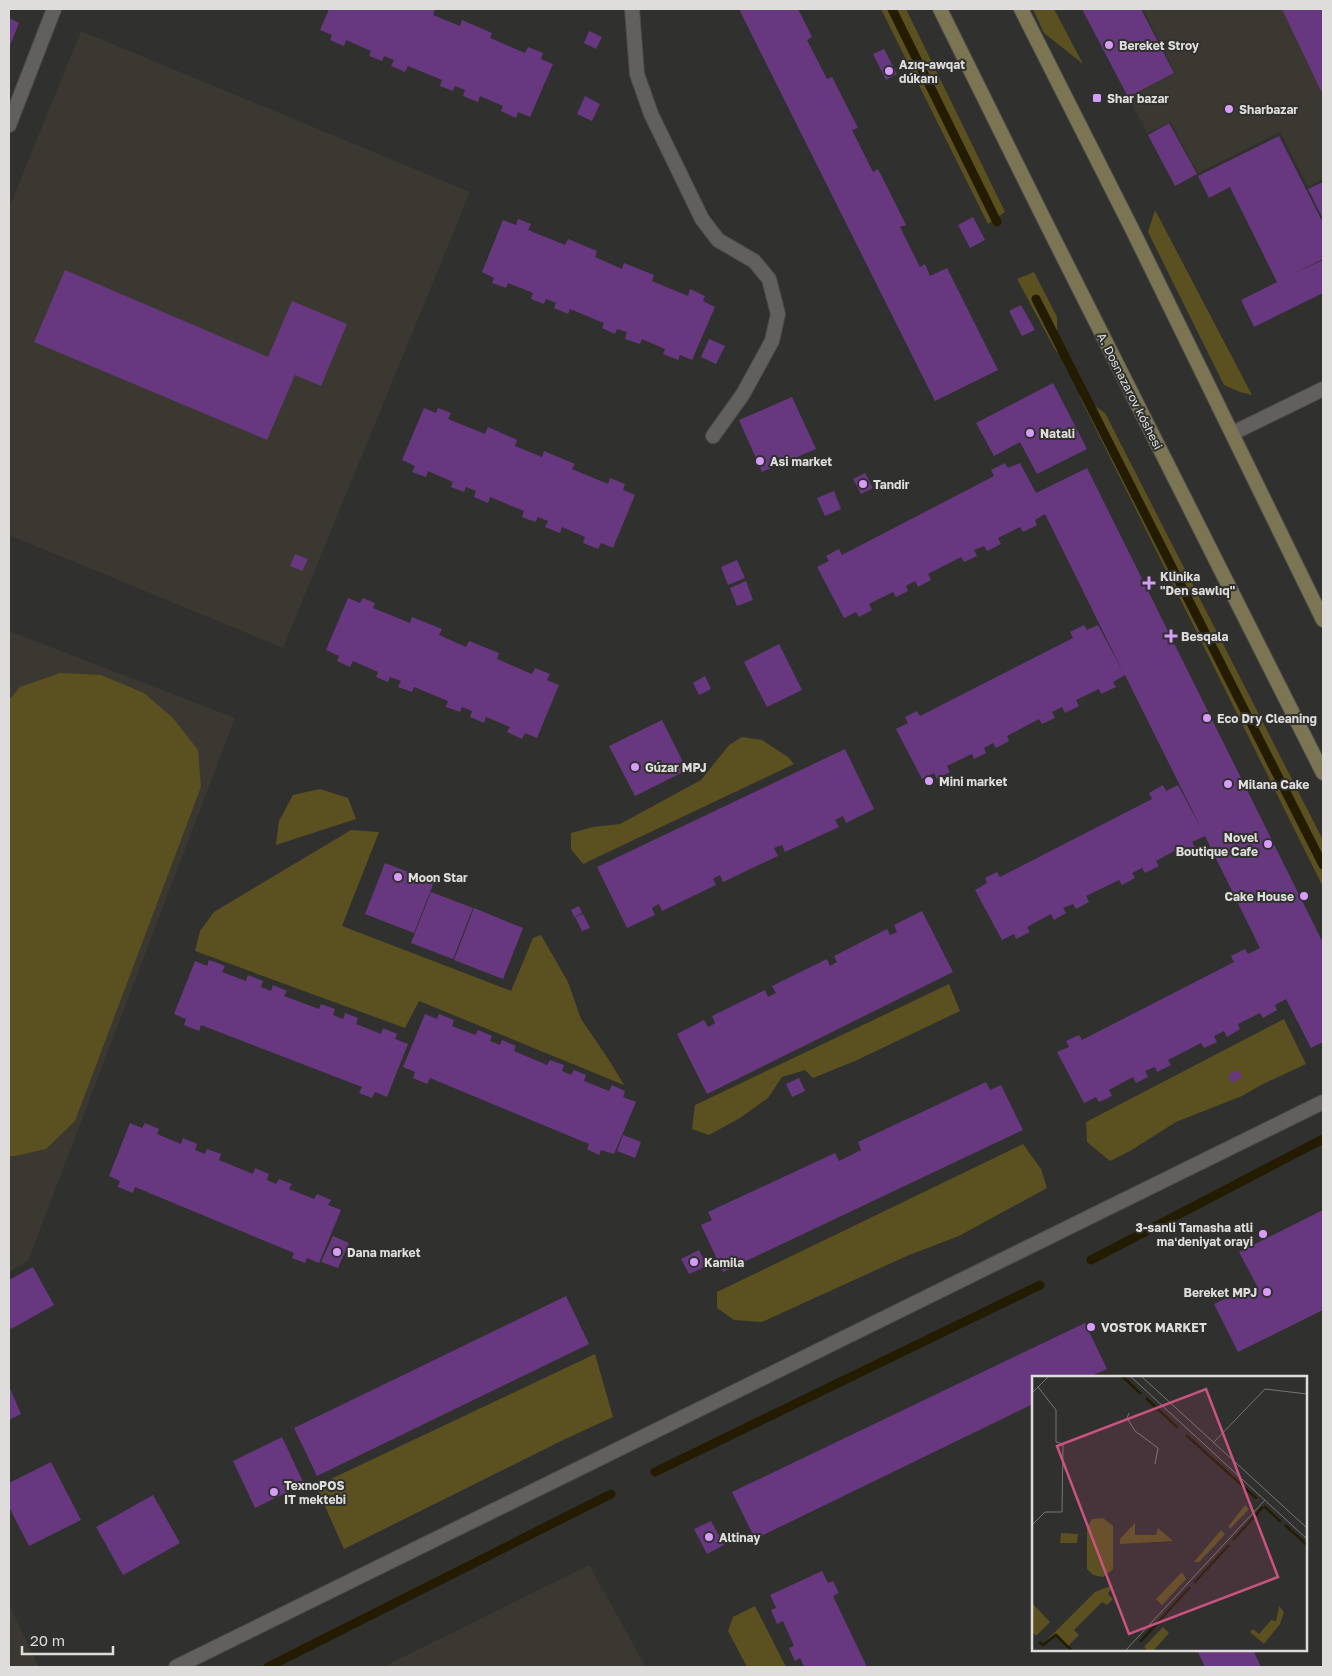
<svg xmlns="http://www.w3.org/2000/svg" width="1332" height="1676" viewBox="0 0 1332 1676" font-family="'Golos Text',sans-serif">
<rect width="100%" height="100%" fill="#30302e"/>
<g fill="#3a3830">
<path d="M1143,9H1323V179L1308,187L1280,132L1198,173L1170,122L1147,133L1128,97L1175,73Z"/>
<path d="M81,31L470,192L283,648L9,535V208Z"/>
<path d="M9,631L235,718L28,1261L9,1272Z"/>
<path d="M589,1565L646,1667H383Z"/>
<path d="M9,1604L39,1667H9Z"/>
</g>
<g fill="#5b5020">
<path d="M881,9H906L1005,212L988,224Z"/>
<path d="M1033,9H1054L1083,64L1044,33Z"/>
<path d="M1155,210L1252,395L1240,392L1224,385L1148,232Z"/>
<path d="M1034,272L1057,317V353L1017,279Z"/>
<path d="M1079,395L1105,413L1323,840V887Z"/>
<path d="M60,673L101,675L144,693L173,718L198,750L201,787L75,1121L46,1149L15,1156H9V700L20,687Z"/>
<path d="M742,737L762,740L788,757L794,764L583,864L571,849V833L593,827L620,824L701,780L729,745Z"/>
<path d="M320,789L348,798L356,819L276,845L279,821L293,795Z"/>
<path d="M351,830L379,832L342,926L511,991L533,938L541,935L568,982L581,1019L609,1060L624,1085L419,1001L405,1028L195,951L200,931L214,912Z"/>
<path d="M949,984L960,1011L855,1061L813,1078L805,1070L782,1077L768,1098L740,1118L709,1135L692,1129L695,1105Z"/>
<path d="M1284,1019L1306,1064L1261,1085L1242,1096L1176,1122L1130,1151L1110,1161L1087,1142L1086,1122Z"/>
<path d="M1023,1144L1041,1169L1047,1188L959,1236L909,1255L762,1322L734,1320L717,1308V1292Z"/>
<path d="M595,1354L613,1417L561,1441L344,1549L316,1486Z"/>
<path d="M755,1606L786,1667H747L728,1631L733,1617Z"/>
</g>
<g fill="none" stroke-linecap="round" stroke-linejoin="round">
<g stroke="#231c00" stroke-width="9">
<path d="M892,9L997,222"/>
<path d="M1036,299L1323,865"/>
<path d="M1091,1260L1323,1139"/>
<path d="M655,1472L1040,1285"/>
<path d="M268,1667L611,1494"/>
</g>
</g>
<g fill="#67387f">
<path d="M329,9H435L433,15L460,26L462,20L492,33L490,38L525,53L528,47L543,53L541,59L553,64L530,117L518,112L516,118L501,111L503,106L480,96L478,102L463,96L465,90L455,86L453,91L440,86L442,80L408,66L405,72L391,66L394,60L384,56L382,61L369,56L371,51L346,40L344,46L330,40L332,35L320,30Z"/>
<path d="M739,9H798L812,37L807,40L827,79L832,77L858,128L852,130L873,172L878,169L906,225L900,227L920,267L925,264L930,276L947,268L998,370L935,401Z"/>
<path d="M1082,9H1141L1174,73L1128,97Z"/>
<path d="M1282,9H1323V95Z"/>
<path d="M9,18L19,23L9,48Z"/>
<path d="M589,31L602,37L596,49L584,43Z"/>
<path d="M884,49L897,74L886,80L873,54Z"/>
<path d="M585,96L600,104L592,121L577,114Z"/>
<path d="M1169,123L1197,174L1175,186L1148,135Z"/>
<path d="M1279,136L1323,223V259L1291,275L1323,260V293L1254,327L1241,300L1277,282L1230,187L1209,198L1198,176Z"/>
<path d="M1323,182V219L1308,189Z"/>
<path d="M973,217L985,240L970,248L958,225Z"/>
<path d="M518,219L531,224L528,230L565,245L568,239L597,251L595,257L622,269L624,263L654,275L652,281L688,296L690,289L705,296L703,301L715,307L692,360L680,355L678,360L663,354L665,349L642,339L640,344L625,339L627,332L617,329L615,334L602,328L604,323L570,309L568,314L554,308L556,303L546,299L544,304L531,299L533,293L508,283L506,288L492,283L494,278L482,272L503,220L516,225Z"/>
<path d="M65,270L268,357L292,301L347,324L321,386L295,375L267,440L34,342Z"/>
<path d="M1021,305L1035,330L1022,336L1009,311Z"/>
<path d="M709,339L725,346L716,364L701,357Z"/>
<path d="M1053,383L1087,449L1037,474L1020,442L994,456L976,423Z"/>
<path d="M792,397L816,449L762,472L739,420Z"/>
<path d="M424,408L436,413L438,408L451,413L448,419L485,434L488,427L517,440L515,446L542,457L544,451L575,464L572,469L608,484L610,478L625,484L623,490L635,495L613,548L601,543L598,549L583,543L585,537L562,527L560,533L545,527L548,521L538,517L535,522L522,517L524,511L490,497L488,503L474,497L476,491L466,487L464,492L451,487L453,482L428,471L426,477L412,472L415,466L402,460Z"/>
<path d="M1005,463L1008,468L1020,463L1036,493L1087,468L1323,943V1042L1311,1048L1286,999L1275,1005L1277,1010L1263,1018L1260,1013L1238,1024L1240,1029L1227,1037L1224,1031L1214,1036L1217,1042L1204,1048L1201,1043L1168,1060L1171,1065L1157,1072L1155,1067L1145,1071L1148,1077L1136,1083L1133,1077L1109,1090L1112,1096L1099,1102L1096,1097L1084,1103L1057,1052L1069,1047L1066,1041L1079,1035L1082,1040L1234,962L1231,956L1245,949L1248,954L1260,948L1205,836L1192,842L1195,847L1181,855L1178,849L1156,861L1159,866L1145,873L1142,868L1132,873L1135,878L1122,885L1119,880L1086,896L1089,902L1076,909L1073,904L1063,908L1066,913L1054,920L1051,914L1027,927L1030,932L1016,939L1014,934L1002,940L975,890L987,883L985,878L997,872L1000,877L1152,799L1149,793L1163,785L1166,791L1178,785L1203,832L1125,675L1113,682L1116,687L1101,694L1099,689L1076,700L1079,706L1065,713L1062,707L1052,712L1055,718L1042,724L1039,719L1007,736L1009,741L996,748L993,743L984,748L986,753L974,759L972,754L947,766L950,772L937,779L934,773L922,779L896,729L908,723L905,717L917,711L920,716L1073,638L1070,632L1084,625L1087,630L1098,625L1123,672L1045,514L1035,520L1037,525L1023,532L1020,527L998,538L1001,544L987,551L984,546L974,550L977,556L964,562L961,557L928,574L931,580L918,587L915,581L906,586L908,591L896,597L893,592L869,604L872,610L859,617L856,612L844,618L817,567L829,561L826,556L839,549L842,555L994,476L991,470Z"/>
<path d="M865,473L873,488L861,494L853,479Z"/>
<path d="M834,491L841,509L825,516L817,498Z"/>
<path d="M295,554L308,559L302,571L290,566Z"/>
<path d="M737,560L745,578L728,585L721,567Z"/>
<path d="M746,581L753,600L737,606L730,588Z"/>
<path d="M348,598L360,603L363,598L375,603L373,608L410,623L412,617L442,629L439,635L466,647L469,641L499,653L497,659L532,674L535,668L550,674L547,680L559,685L537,738L525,733L522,739L507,732L510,727L486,717L484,723L470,717L472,711L462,707L460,712L446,707L448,701L414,687L412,692L398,687L401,681L390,677L388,682L376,677L378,672L353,661L350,667L337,661L339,656L326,650Z"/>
<path d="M779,644L802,690L767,707L744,662Z"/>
<path d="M705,676L711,689L699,695L693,683Z"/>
<path d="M662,720L687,770L635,796L609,746Z"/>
<path d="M845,749L874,809L846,823L843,816L835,820L839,827L785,852L782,845L774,848L778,856L723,882L720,875L713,879L716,885L662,911L659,904L655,906L652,908L655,915L627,928L597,867Z"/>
<path d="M385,863L434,882L414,933L365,914Z"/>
<path d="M431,892L473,908L453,959L411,943Z"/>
<path d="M579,906L582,913L574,917L571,910Z"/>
<path d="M474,908L523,928L503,979L454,960Z"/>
<path d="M922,911L953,972L707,1094L677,1034L704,1020L708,1027L712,1025L715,1023L712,1016L765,990L768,997L776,993L772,986L827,959L830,966L837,962L834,956L887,929L890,935L897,932L894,925Z"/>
<path d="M583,914L590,928L582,931L575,917Z"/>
<path d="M209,960L225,966L222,972L246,981L248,975L263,981L261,987L271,991L273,985L287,991L284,996L319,1009L321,1004L335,1009L333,1015L343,1019L345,1013L358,1018L356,1024L381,1034L383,1028L397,1034L395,1039L408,1044L387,1097L375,1092L372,1098L359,1093L362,1087L201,1025L199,1031L184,1025L186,1019L174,1014L195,961L207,966Z"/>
<path d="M425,1014L437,1019L439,1014L454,1020L452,1026L475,1035L478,1030L492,1036L490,1041L500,1045L502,1040L516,1046L514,1051L547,1065L550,1060L564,1065L562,1071L571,1075L574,1070L586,1075L584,1081L609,1091L612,1085L625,1091L623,1097L636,1102L614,1154L601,1150L599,1155L587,1149L589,1144L430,1078L427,1084L413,1078L415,1072L403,1067Z"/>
<path d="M1238,1070L1242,1077L1232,1083L1228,1075Z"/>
<path d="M799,1078L805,1091L792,1097L786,1084Z"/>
<path d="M986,1082L990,1090L1001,1085L1023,1130L723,1272L701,1225L712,1220L708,1212L835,1153L839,1161L861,1150L858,1142Z"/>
<path d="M130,1123L142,1128L145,1123L159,1129L157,1134L181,1144L183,1138L197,1144L195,1150L205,1154L207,1149L221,1154L219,1160L253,1174L255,1168L269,1174L267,1180L276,1184L279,1179L292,1184L289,1189L314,1199L317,1194L331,1200L328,1205L341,1210L319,1263L307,1258L305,1263L292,1258L294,1253L135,1187L133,1193L118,1187L120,1181L109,1176Z"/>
<path d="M623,1135L641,1142L635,1158L617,1151Z"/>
<path d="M1323,1210V1310L1238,1352L1214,1304L1243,1290L1245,1294L1258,1288L1239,1252Z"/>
<path d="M333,1236L349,1243L338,1268L321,1262Z"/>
<path d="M699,1250L707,1266L689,1274L681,1259Z"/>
<path d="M33,1267L54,1305L11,1329L9,1325V1280Z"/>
<path d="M566,1296L589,1344L317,1476L294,1428Z"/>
<path d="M1085,1323L1107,1369L1089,1377H1033V1404L755,1539L732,1492Z"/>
<path d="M9,1386L21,1414L9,1420Z"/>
<path d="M282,1437L304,1484L255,1508L233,1461Z"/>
<path d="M51,1462L81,1520L29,1546L9,1507V1483Z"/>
<path d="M153,1495L180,1543L123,1575L96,1527Z"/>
<path d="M711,1521L724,1545L707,1554L694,1529Z"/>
<path d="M822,1571L828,1583L833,1581L839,1593L833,1596L867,1667H804L800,1658L795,1661L789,1648L794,1646L783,1621L777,1624L771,1610L776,1608L770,1595Z"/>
<path d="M1197,1650H1253L1261,1667H1205Z"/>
</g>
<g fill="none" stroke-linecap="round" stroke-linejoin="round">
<g stroke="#4b4b49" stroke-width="16">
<path id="service" d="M632,9L637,74L651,114L702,219L718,240L754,261L769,279L778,314L772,341L743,394L713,436"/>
</g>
<g stroke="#4b4b49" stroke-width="16">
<g id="minor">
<path d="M9,125L54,9"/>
<path d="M1233,433L1323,389"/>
<path d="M176,1667L1323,1102"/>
</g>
</g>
<g stroke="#4b4b49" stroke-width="16">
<g id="secondary">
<path d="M940,9L1045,221L1323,773"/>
<path d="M1021,9L1132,229L1323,620"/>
</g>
</g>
<use href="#service" stroke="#61605e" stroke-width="14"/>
<use href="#minor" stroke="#61605e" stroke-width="14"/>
<use href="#secondary" stroke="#7c7554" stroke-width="14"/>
</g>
<g fill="#d79bf9" stroke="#30302e" stroke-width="2">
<circle cx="1109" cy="45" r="5"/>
<circle cx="889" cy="71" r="5"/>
<rect x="1092" y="93" width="10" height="10" rx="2.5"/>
<circle cx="1229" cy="109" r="5"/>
<circle cx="1030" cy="433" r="5"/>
<circle cx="760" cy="461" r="5"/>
<circle cx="863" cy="484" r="5"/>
<path d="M1146.5 575.5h5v5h5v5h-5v5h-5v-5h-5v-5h5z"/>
<path d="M1168.5 628.5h5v5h5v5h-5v5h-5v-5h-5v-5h5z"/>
<circle cx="1207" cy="718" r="5"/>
<circle cx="635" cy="767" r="5"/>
<circle cx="929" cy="781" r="5"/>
<circle cx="1228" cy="784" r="5"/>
<circle cx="1268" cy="844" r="5"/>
<circle cx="398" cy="877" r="5"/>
<circle cx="1304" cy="896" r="5"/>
<circle cx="1263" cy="1234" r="5"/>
<circle cx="337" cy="1252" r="5"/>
<circle cx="694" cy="1262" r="5"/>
<circle cx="1267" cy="1292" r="5"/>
<circle cx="1091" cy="1327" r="5"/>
<circle cx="274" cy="1492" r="5"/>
<circle cx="709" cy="1537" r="5"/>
</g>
<g text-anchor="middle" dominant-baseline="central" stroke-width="4" stroke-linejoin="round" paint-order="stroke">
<g font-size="12" font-weight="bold" fill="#dedddc" stroke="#30302e" text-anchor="start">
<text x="1119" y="45">Bereket Stroy</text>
<text x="899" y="64">Azıq-awqat<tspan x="899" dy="14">dúkanı</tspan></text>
<text x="1107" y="98">Shar bazar</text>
<text x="1239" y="109">Sharbazar</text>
<text x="1040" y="433">Natali</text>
<text x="770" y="461">Asi market</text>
<text x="873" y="484">Tandir</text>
<text x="1160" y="576">Klinika<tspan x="1160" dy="14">"Den sawlıq"</tspan></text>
<text x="1181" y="636">Besqala</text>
<text x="1217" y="718">Eco Dry Cleaning</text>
<text x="645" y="767">Gúzar MPJ</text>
<text x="939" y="781">Mini market</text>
<text x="1238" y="784">Milana Cake</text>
<text x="1258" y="837" text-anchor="end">Novel<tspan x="1258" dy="14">Boutique Cafe</tspan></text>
<text x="408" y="877">Moon Star</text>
<text x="1294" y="896" text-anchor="end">Cake House</text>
<text x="1253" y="1227" text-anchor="end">3-sanli Tamasha atli<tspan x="1253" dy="14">maʻdeniyat orayi</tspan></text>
<text x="347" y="1252">Dana market</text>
<text x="704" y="1262">Kamila</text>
<text x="1257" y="1292" text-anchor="end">Bereket MPJ</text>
<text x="1101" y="1327">VOSTOK MARKET</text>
<text x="284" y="1485">TexnoPOS<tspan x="284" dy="14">IT mektebi</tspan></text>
<text x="719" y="1537">Altinay</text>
</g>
<g font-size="12" fill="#dedddc" stroke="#30302e">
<text transform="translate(1130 391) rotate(63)">A. Dosnazarov kóshesi</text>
</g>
</g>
<g transform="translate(1032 1376)">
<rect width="275" height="275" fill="#30302e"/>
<path d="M163,68L226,123L225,125ZM213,129L217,133L199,152L196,151ZM71,142L81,150V193L71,201L61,199L55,193V151L60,143ZM103,147V159H124L126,152L141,165L88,168V163ZM189,154L193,158L185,167L167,186H162ZM29,157L46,158L45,167H28ZM150,196L154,203L130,229L124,223ZM81,209L76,218L81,223L75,229L70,226L42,254L47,259L36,270L24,257L11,268L63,216ZM0,227L18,246L4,260L0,255ZM247,230L252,236L248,248L232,268L218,256L221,253L227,258L239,244L244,245ZM131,251L137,257L121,275H116L112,271Z" fill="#5b5020"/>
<path fill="none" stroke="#231c00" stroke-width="2.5" d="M90,0L109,18M114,22L146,52M154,59L225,123M232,130L249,146M253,149L275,169M201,164L231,131M162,207L197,169M7,266L11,269L24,259L40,275M108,266L158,211"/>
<path fill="none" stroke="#767574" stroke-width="1" d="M98,0L275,163M109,0L275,152M0,17L17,0M97,37L95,42L103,55L126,72L123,88M182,66L233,13L275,18M0,149L13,136H30L31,68L24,66V34L6,11M93,275L233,124"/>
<path fill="#ca5382" fill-opacity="0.15" stroke="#ca5382" stroke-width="2.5" d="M174,13L246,201L97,258L25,70Z"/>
<rect width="275" height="275" fill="none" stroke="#dedddc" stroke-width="2.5"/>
</g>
<rect width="1332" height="1676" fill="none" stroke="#dedddc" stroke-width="20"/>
<path d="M22 1646v8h91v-8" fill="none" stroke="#dedddc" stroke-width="2.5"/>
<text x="30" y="1646" font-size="15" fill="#dedddc" stroke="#30302e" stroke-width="4" paint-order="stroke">20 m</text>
</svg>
